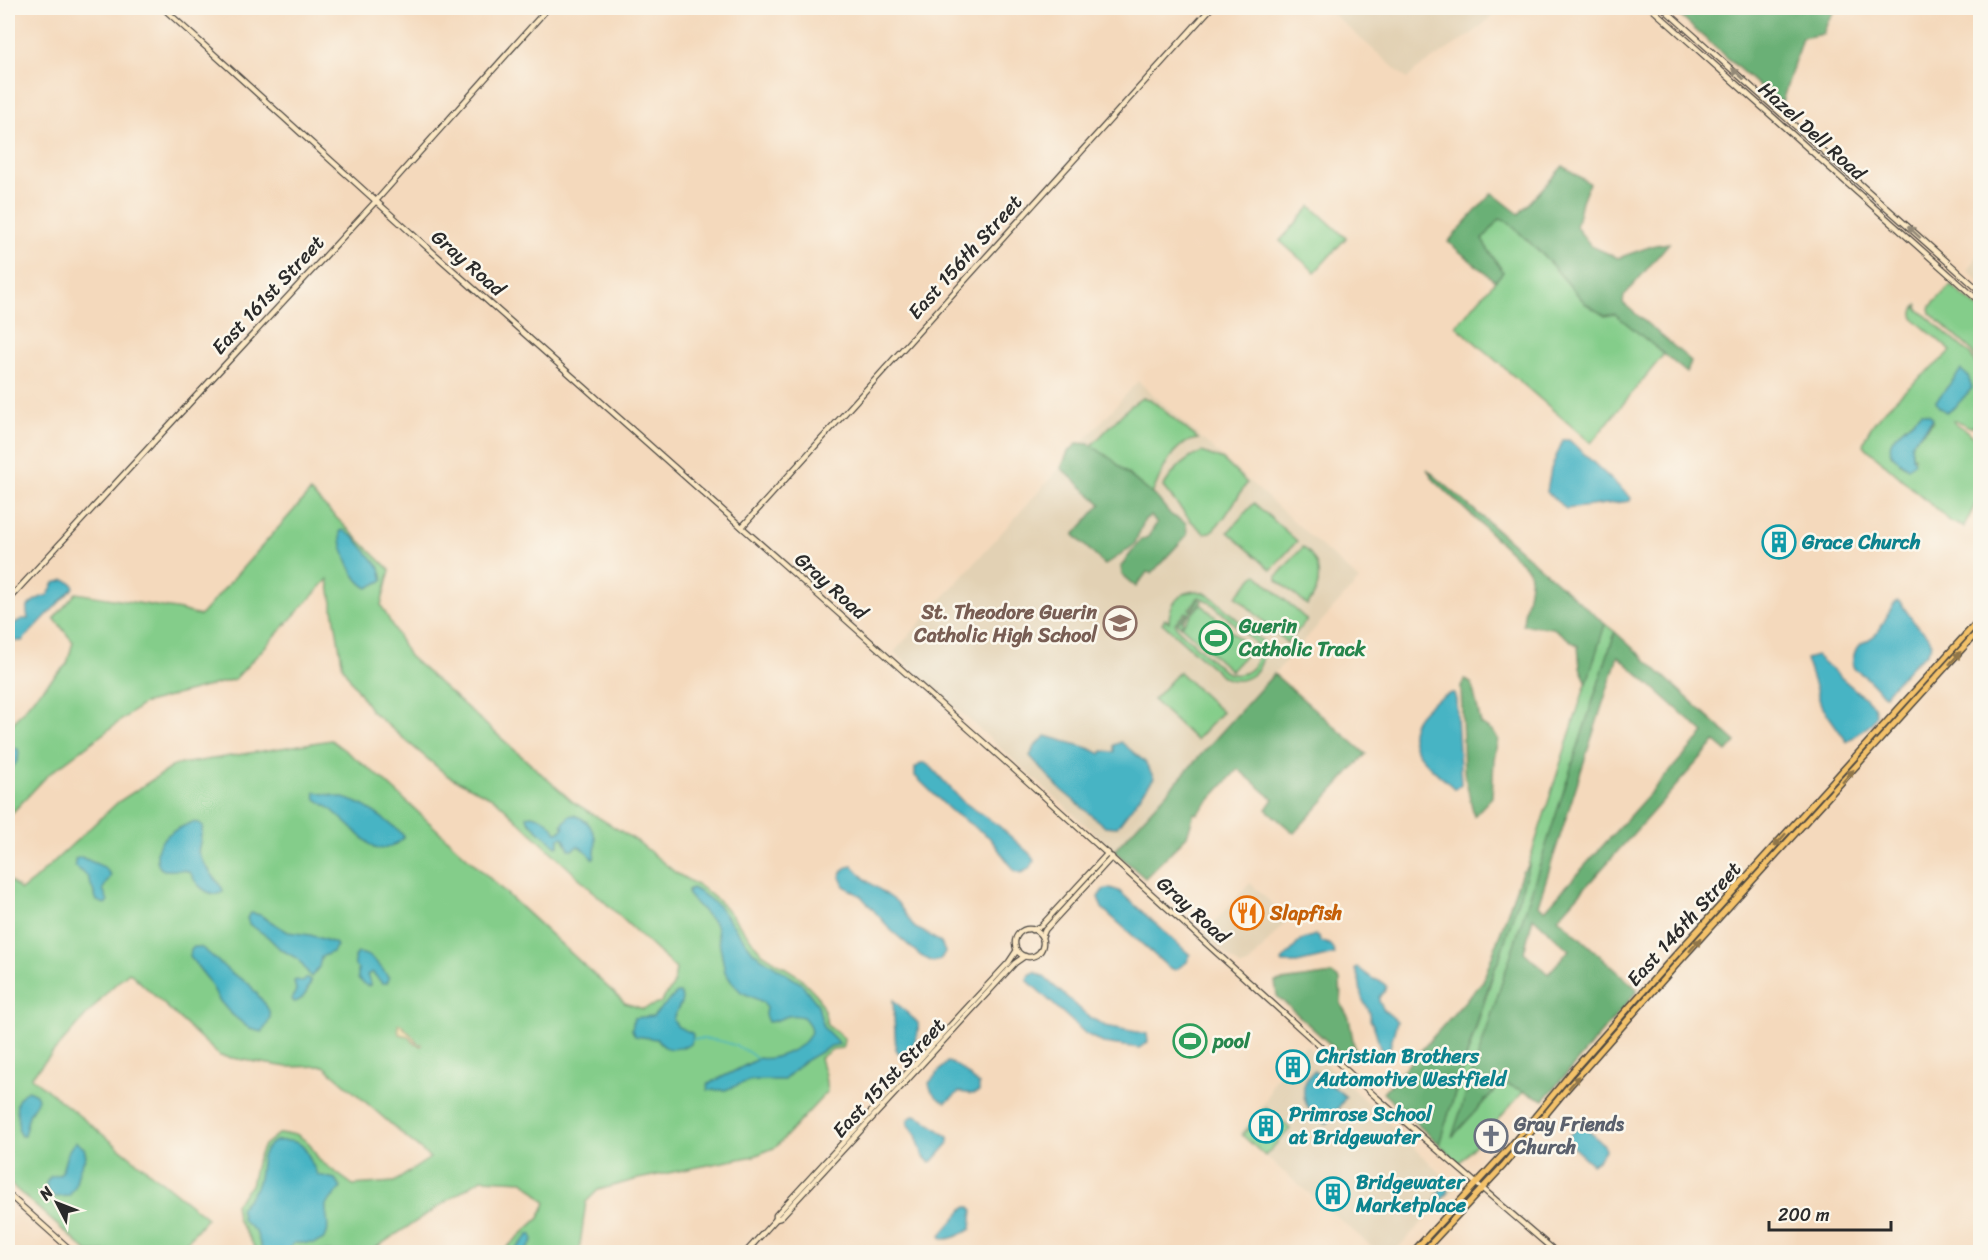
<svg xmlns="http://www.w3.org/2000/svg" width="1988" height="1260" viewBox="0 0 1988 1260" font-family="Sriracha,sans-serif">
<rect width="100%" height="100%" fill="#fbf7ec"/>
<filter id="ink" filterUnits="userSpaceOnUse"><feTurbulence type="fractalNoise" baseFrequency=".0167" numOctaves="2"/><feDisplacementMap in="SourceGraphic" scale="12" xChannelSelector="R" yChannelSelector="G"/><feConvolveMatrix kernelMatrix="1 2 1 2 8 2 1 2 1" color-interpolation-filters="sRGB"/></filter>
<filter id="wash" filterUnits="userSpaceOnUse"><feTurbulence type="fractalNoise" baseFrequency=".008" numOctaves="4" result="noise"/><feDisplacementMap in="SourceGraphic" scale="24" xChannelSelector="R" yChannelSelector="G"/><feGaussianBlur stdDeviation="1.35" result="paint"/><feColorMatrix in="noise" values="0 0 0 0 0 0 0 0 0 0 0 0 0 0 0 0 0 1.4 0 .05"/><feComposite in="paint" operator="in"/></filter>
<g filter="url(#wash)">
<rect width="100%" height="100%" fill="#f4d9bc"/>
<g fill="#e2d1b4">
<path d="M1326,8H1501L1473,33L1416,70L1407,79Z"/>
<path d="M1980,250V282L1968,270Z"/>
<path d="M1138,381L1359,580L1114,851L894,652Z"/>
<path d="M1250,883L1280,911L1286,921L1248,965L1241,967L1203,935Z"/>
<path d="M1306,1045L1409,1142L1455,1188L1394,1252H1378L1239,1134L1267,1099L1273,1081Z"/>
</g>
<g fill="#84cd8a" stroke="#587c5a" stroke-width="1.5" fill-rule="evenodd">
<path d="M1311,206L1346,238L1315,272L1280,241Z"/>
<path d="M1501,218L1508,222L1544,256L1586,304L1615,314L1664,354L1591,443L1456,326L1503,272L1481,240Z"/>
<path d="M1951,285L1980,310V368L1971,350L1930,313L1929,308Z"/>
<path d="M1918,304L1917,308L1970,354L1980,373V419L1973,426L1969,427L1956,420L1953,421L1980,441V495L1964,527L1951,522L1863,445C1871,411 1927,375 1951,351L1915,320C1911,313 1913,310 1918,304ZM1922,412L1929,415L1933,421L1911,444L1912,455L1915,457L1903,465L1892,454L1900,431Z"/>
<path d="M1142,398L1150,399L1198,439C1171,442 1162,473 1152,494C1132,478 1113,460 1091,446L1129,407Z"/>
<path d="M1202,452L1223,460L1247,483L1224,518L1211,532L1204,533L1190,520L1163,487C1173,471 1184,459 1202,452Z"/>
<path d="M310,492L390,570L381,605L409,656L573,802L637,841L676,873L704,889L724,906L762,953L800,977L817,995L825,1013L827,1025L844,1038L843,1048L833,1049L820,1058L825,1075L827,1092L776,1147L754,1156L638,1179L598,1190L586,1202L579,1252H502L539,1218L546,1203L524,1181L481,1179L369,1252H257L250,1239L237,1219L235,1204L251,1185L256,1163L264,1145L278,1134H296L309,1143L319,1160L353,1185L394,1182L430,1158L324,1066L287,1067L220,1056L129,972L109,990L31,1077L207,1218L184,1245L179,1252H88L8,1182V879L21,890L34,880L118,802L175,765L331,740L380,777L625,1003L643,1009L660,1003L673,986L676,969L496,800L448,776L371,711L343,668L328,579L235,679L143,704L48,775L8,817V729L35,696L67,664L73,642L54,618L76,593L181,610L200,616Z"/>
<path d="M1254,503L1297,541L1271,570L1228,532Z"/>
<path d="M1303,547C1323,562 1323,588 1307,605L1277,580V576Z"/>
<path d="M1256,574L1307,620L1287,643L1236,596Z"/>
<path d="M1196,591L1205,593L1213,598L1270,648L1267,652L1263,650C1264,672 1244,687 1223,677L1162,623L1165,619L1169,622C1169,604 1179,592 1196,591ZM1199,597L1210,602L1255,643C1264,664 1245,681 1225,672L1177,628L1175,623L1186,612L1188,613L1177,623L1180,626L1183,623L1182,621L1202,601L1199,599L1191,610L1189,609Z"/>
<path d="M1201,604L1251,649L1231,671L1181,626Z"/>
<path d="M1605,624L1615,632L1453,1136L1502,1082L1524,1091L1459,1163L1439,1144Z"/>
<path d="M1179,672L1222,712L1196,740L1153,700Z"/>
<path d="M1266,1108L1274,1115L1272,1118L1265,1112L1249,1130L1264,1143L1283,1122L1290,1129L1265,1156L1242,1135Z"/>
</g>
<g fill="#6bb076" stroke="#4b6e50" stroke-width="1.5" fill-rule="evenodd">
<path d="M1671,8H1837L1828,20L1823,34L1802,38L1782,102L1772,98Z"/>
<path d="M1563,166L1589,183L1582,201L1576,227L1591,246L1618,258L1655,245L1669,243L1624,296L1623,303L1691,361L1687,373L1615,314L1605,316L1586,304L1544,256L1508,222L1500,219L1482,240L1503,272L1495,281L1448,242L1492,193L1519,214Z"/>
<path d="M1078,443L1089,444L1113,460L1126,473L1158,499L1171,515L1186,523L1187,535L1152,573L1147,572L1136,587L1122,575L1121,566L1141,540L1148,537L1157,523L1151,516L1145,519L1134,545L1105,565L1074,535L1101,504L1061,468L1068,452Z"/>
<path d="M1427,469L1605,624L1587,683L1580,668L1578,646L1553,628L1523,625C1523,607 1533,589 1529,570L1434,480Z"/>
<path d="M1615,632L1736,742L1727,752L1715,742L1558,918L1638,990L1544,1100L1502,1082L1452,1137ZM1618,656L1704,733L1545,910L1538,905ZM1533,917L1569,950L1548,974L1524,952Z"/>
<path d="M1274,674L1366,754L1294,833L1266,809L1273,799L1238,769L1197,814L1194,813L1187,836L1145,878L1114,851Z"/>
<path d="M1465,679L1472,684L1481,724L1493,732L1498,739L1494,759L1492,797L1474,816L1464,772L1461,686Z"/>
<path d="M1529,866L1499,960L1494,969L1439,1144L1383,1093L1483,981L1522,872Z"/>
<path d="M1332,974L1340,980L1341,1004L1349,1018L1355,1051L1343,1056L1277,996L1275,982Z"/>
</g>
<path fill="#eeda9e" stroke="#8c8264" stroke-width="1.5" d="M400,1024C407,1031 413,1036 418,1044H421V1046L415,1044L408,1036L399,1034L398,1025Z"/>
<g fill="#47b4c4" stroke="#397078" stroke-width="1.5">
<path d="M1961,370L1968,376L1972,388L1956,406L1946,412L1938,406L1936,401Z"/>
<path d="M1922,412L1930,415L1933,419L1911,444L1912,455L1915,462L1908,468C1870,443 1902,433 1922,412Z"/>
<path d="M1563,440H1569L1631,498L1630,501L1566,509L1547,492L1551,469Z"/>
<path d="M343,530L355,538L380,568L383,580L368,588C352,581 341,549 340,532Z"/>
<path d="M65,580L72,583L74,587L22,641H12L8,638V627L22,619H28C28,616 26,612 27,609C29,602 42,596 48,595L54,583Z"/>
<path d="M1897,601L1900,602L1916,625L1928,635L1932,644C1926,658 1921,656 1912,665C1903,675 1893,684 1885,695C1877,690 1874,685 1868,679C1861,671 1850,672 1853,659C1854,654 1855,650 1858,646C1864,641 1872,639 1877,633C1885,623 1888,610 1897,601Z"/>
<path d="M1816,656L1874,706L1876,715L1871,724L1847,742L1821,705L1806,659Z"/>
<path d="M1452,693H1454L1456,700L1461,784L1455,789C1443,778 1427,766 1418,753C1399,725 1429,701 1452,693Z"/>
<path d="M1046,736L1088,748L1101,754L1103,751L1114,752V745L1121,742L1145,762L1154,778L1117,827L1104,826L1059,788L1030,756L1036,745Z"/>
<path d="M10,747L18,749C21,759 14,766 8,773V748Z"/>
<path d="M922,763H925L932,768L962,801L999,826L1031,855L1034,861L1029,869L1021,873L1015,871L989,837L950,810L915,776V768Z"/>
<path d="M315,792C329,795 344,797 357,803C366,806 400,829 404,837C399,844 382,851 374,848L331,809L316,799Z"/>
<path d="M531,815C544,817 549,822 557,832L561,831L564,827L562,825L569,816L574,815C596,823 598,839 594,859H592L588,853L578,846L572,850L569,849L563,837L559,838V845L556,846L528,821L527,816Z"/>
<path d="M193,822L198,823L203,826L198,852L203,862L222,888L223,892C214,898 202,890 196,882C192,878 193,873 187,871C174,866 156,880 157,854C157,836 179,828 193,822Z"/>
<path d="M81,857L104,867L111,875L103,889L108,901L105,904L97,901L88,877L75,866V859Z"/>
<path d="M853,866L866,880L897,902L915,928L926,933L941,943L945,952L940,960L933,962L921,956L892,931L861,896L844,886L840,877L842,872L847,867Z"/>
<path d="M692,888L701,893L718,906L754,953L802,984L818,1005L823,1027L840,1044L831,1046L803,1062L784,1080H751L725,1090H708V1084C725,1076 743,1067 759,1058C773,1061 804,1049 810,1034C813,1028 807,1021 803,1017C784,1012 783,1021 768,1022L765,1015L766,1007L763,1002L741,992L731,981L725,972L716,925L688,895V890Z"/>
<path d="M1110,888L1119,891L1190,955L1187,962L1175,970L1168,967L1102,908L1098,897L1103,890Z"/>
<path d="M251,913L260,915L288,932L310,935L335,943L337,946L332,952L321,957L319,967L311,977L298,959L280,949L268,937L249,924L247,918Z"/>
<path d="M1315,935L1319,936L1320,941C1330,944 1332,945 1335,954L1297,963H1283L1282,961L1301,940Z"/>
<path d="M194,947H200L205,950L230,972L249,984L265,1004L269,1011L270,1017L267,1025L262,1032L250,1029L230,1013L219,1000L209,981L190,957L191,950Z"/>
<path d="M358,953C372,954 381,967 389,978L387,983H382L372,972L367,975L371,985L367,986L358,979V969L355,966L354,957Z"/>
<path d="M1357,967L1373,979L1381,981L1386,986L1385,991L1379,997V1001L1384,1010L1397,1021L1389,1051L1385,1057C1376,1048 1379,1030 1370,1020C1372,1011 1365,1006 1362,998C1359,986 1362,983 1355,970Z"/>
<path d="M1035,972L1044,977L1088,1016L1105,1026L1147,1034L1148,1042L1139,1048L1103,1043L1086,1034L1027,980L1029,975Z"/>
<path d="M307,978L311,981C308,989 304,1001 294,1002L292,999L296,990L294,981L297,980L303,982Z"/>
<path d="M677,993H680C686,1003 675,1009 673,1020L678,1027L692,1033L693,1035L691,1044C686,1047 671,1051 665,1047C661,1045 660,1041 657,1039L635,1036L632,1030L634,1018L653,1016Z"/>
<path d="M893,1000L918,1023C920,1035 912,1052 900,1054L896,1050Z"/>
<path d="M947,1062C959,1064 970,1077 979,1085V1092L973,1094L959,1092L946,1102C938,1101 930,1091 929,1083Z"/>
<path d="M1314,1071L1346,1097L1327,1124C1306,1114 1294,1089 1314,1071Z"/>
<path d="M28,1090L36,1094L38,1099L29,1115L24,1136H21C17,1131 19,1128 18,1122C17,1106 12,1102 28,1090Z"/>
<path d="M915,1115L924,1119L949,1138L948,1144L933,1161L929,1162L923,1156L916,1135L908,1124V1119Z"/>
<path d="M1583,1126L1604,1145L1605,1150L1598,1160L1592,1164L1567,1142C1567,1135 1577,1127 1583,1126Z"/>
<path d="M275,1141C310,1139 303,1150 318,1175L335,1179L341,1188L326,1205C325,1219 336,1239 314,1243C308,1244 301,1242 294,1243L291,1246L290,1252H263L256,1232L243,1221L240,1208C245,1201 254,1193 257,1185C264,1168 255,1154 275,1141Z"/>
<path d="M76,1142L84,1148L86,1156L79,1170L75,1187L69,1196L55,1197L47,1190L46,1183L50,1177L61,1174C65,1164 66,1149 76,1142Z"/>
<path d="M1447,1180L1448,1193L1432,1210L1438,1194Z"/>
<path d="M965,1207H970L973,1210L971,1229C964,1234 950,1240 942,1239L940,1236Z"/>
<path d="M530,1234L532,1235L533,1240L526,1252H513Z"/>
</g>
<g fill="none" stroke-linecap="round" stroke-linejoin="round">
<path stroke="#47b4c4" stroke-width="1.5" d="M692,1039C714,1038 740,1043 757,1059"/>
</g>
</g>
<g filter="url(#ink)">
<g fill="none" stroke-linecap="round" stroke-linejoin="round">
<g stroke="#494541" stroke-width="7">
<g id="secondary">
<path d="M163,8L410,232L1008,764L1376,1097L1556,1252"/>
<path d="M1651,8L1980,302"/>
<path d="M1663,8L1980,291"/>
<path d="M742,527L1211,8"/>
<path d="M8,600L376,201L548,8"/>
<circle cx="1029" cy="943" r="14"/>
<path d="M1032,930L1041,926L1108,853"/>
<path d="M1042,937L1045,930L1112,857"/>
<path d="M8,1194L73,1252"/>
<path d="M776,1219V1215L1009,962L1017,950"/>
<path d="M746,1252L776,1219L780,1218L1015,963L1025,956"/>
</g>
</g>
<g stroke="#494541" stroke-width="8">
<g id="primary">
<path d="M1413,1252L1510,1147L1571,1073L1671,960L1980,619"/>
<path d="M1423,1252L1503,1166L1565,1091L1676,965L1980,629"/>
</g>
</g>
<use href="#secondary" stroke="#fbe7c3" stroke-width="4.5"/>
<use href="#primary" stroke="#f4c26a" stroke-width="5"/>
</g>
<defs><path id="oneway-solid" d="M-6-.8H1V-3.2L6.5 0L1 3.2V.8H-6Z" transform="scale(1.5)"/></defs>
<g fill="#938977">
<use href="#oneway-solid" transform="translate(1738 74) rotate(-138)"/>
<use href="#oneway-solid" transform="translate(1914 232) rotate(-138)"/>
</g>
<g fill="#90764a">
<use href="#oneway-solid" transform="translate(1955 658) rotate(-48)"/>
<use href="#oneway-solid" transform="translate(1848 776) rotate(-48)"/>
<use href="#oneway-solid" transform="translate(1780 840) rotate(132)"/>
<use href="#oneway-solid" transform="translate(1695 945) rotate(-48)"/>
<use href="#oneway-solid" transform="translate(1574 1082) rotate(-49)"/>
</g>
</g>
<defs>
<g id="building-ring" transform="scale(1.725)"><circle r="9.5" fill="#fbf7ec" stroke="#0f9aa8" stroke-width="1.5"/><path d="M-4-6H4V6H1V3H-1V6H-4ZM-2.5-4.3h1.7v1.8h-1.7ZM.8-4.3h1.7v1.8H.8ZM-2.5-1h1.7V.8h-1.7ZM.8-1h1.7V.8H.8Z" fill="#0f9aa8"/></g>
<g id="school-ring" transform="scale(1.725)"><circle r="9.5" fill="#fbf7ec" stroke="#8d6e63" stroke-width="1.5"/><path d="M0-5L7-2L0 1L-7-2ZM-4 1L0 2.5L4 1V4Q0 6-4 4Z" fill="#8d6e63"/></g>
<g id="stadium-ring" transform="scale(1.725)"><circle r="9.5" fill="#fbf7ec" stroke="#2e9e5b" stroke-width="1.5"/><path d="M0-5a6.5 5 0 1 0 0 10a6.5 5 0 1 0 0-10ZM-3.5-1.8h7v3.6h-7Z" fill="#2e9e5b"/></g>
<g id="restaurant-ring" transform="scale(1.725)"><circle r="9.5" fill="#fbf7ec" stroke="#e8710a" stroke-width="1.5"/><path d="M-5-6h1v4h1v-4h1v4h1v-4h1v5L-1.5 .5V6h-2V.5L-5-1ZM5-6V6H3V1.5H1.5Q1.5-4 5-6Z" fill="#e8710a"/></g>
<g id="church-ring" transform="scale(1.725)"><circle r="9.5" fill="#fbf7ec" stroke="#6b7280" stroke-width="1.5"/><path d="M-1.2-6h2.4v3.5h3.3v2.4h-3.3V6h-2.4V-.1h-3.3v-2.4h3.3Z" fill="#6b7280"/></g>
</defs>
<g fill-rule="evenodd">
<use href="#building-ring" x="1779" y="542"/>
<use href="#school-ring" x="1120" y="623"/>
<use href="#stadium-ring" x="1216" y="638"/>
<use href="#restaurant-ring" x="1247" y="913"/>
<use href="#stadium-ring" x="1190" y="1041"/>
<use href="#building-ring" x="1293" y="1067"/>
<use href="#building-ring" x="1266" y="1126"/>
<use href="#church-ring" x="1491" y="1136"/>
<use href="#building-ring" x="1333" y="1194"/>
</g>
<g text-anchor="middle" dominant-baseline="central" stroke-width="5" stroke-linejoin="round" paint-order="stroke">
<g font-size="20" fill="#2b2b2b" stroke="#fbf7ec">
<text transform="translate(1812 131) rotate(42)">Hazel Dell Road</text>
<text transform="translate(965 257) rotate(-48)">East 156th Street</text>
<text transform="translate(468 263) rotate(41)">Gray Road</text>
<text transform="translate(268 295) rotate(-47)">East 161st Street</text>
<text transform="translate(831 586) rotate(42)">Gray Road</text>
<text transform="translate(1193 910) rotate(42)">Gray Road</text>
<text transform="translate(1684 924) rotate(-48)">East 146th Street</text>
<text transform="translate(889 1078) rotate(-47)">East 151st Street</text>
</g>
<g font-size="20" font-weight="bold" fill="#0d838f" stroke="#fbf7ec" text-anchor="start">
<text x="1802" y="542">Grace Church</text>
<text x="1316" y="1056">Christian Brothers<tspan x="1316" dy="23">Automotive Westfield</tspan></text>
<text x="1289" y="1114">Primrose School<tspan x="1289" dy="23">at Bridgewater</tspan></text>
<text x="1356" y="1182">Bridgewater<tspan x="1356" dy="23">Marketplace</tspan></text>
</g>
<g font-size="20" font-weight="bold" fill="#785e54" stroke="#fbf7ec" text-anchor="end">
<text x="1097" y="612">St. Theodore Guerin<tspan x="1097" dy="23">Catholic High School</tspan></text>
</g>
<g font-size="20" font-weight="bold" fill="#27864d" stroke="#fbf7ec" text-anchor="start">
<text x="1239" y="626">Guerin<tspan x="1239" dy="23">Catholic Track</tspan></text>
<text x="1213" y="1041">pool</text>
</g>
<g font-size="20" font-weight="bold" fill="#c56008" stroke="#fbf7ec" text-anchor="start">
<text x="1270" y="913">Slapfish</text>
</g>
<g font-size="20" font-weight="bold" fill="#5b616d" stroke="#fbf7ec" text-anchor="start">
<text x="1514" y="1124">Gray Friends<tspan x="1514" dy="23">Church</tspan></text>
</g>
</g>
<rect width="1988" height="1260" fill="none" stroke="#fbf7ec" stroke-width="30"/>
<g transform="translate(57 1203) rotate(312)" stroke="#fbf7ec" stroke-width="4.5" paint-order="stroke">
<path d="M0-4.5L10 22L0 15L-10 22Z" fill="#2b2b2b"/>
<text y="-9" font-size="16" font-weight="bold" text-anchor="middle" fill="#2b2b2b">N</text>
</g>
<path d="M1769 1221v9h122v-9" fill="none" stroke="#2b2b2b" stroke-width="3"/>
<text x="1778" y="1221" font-size="18" fill="#2b2b2b" stroke="#fbf7ec" stroke-width="4.5" paint-order="stroke">200 m</text>
</svg>
